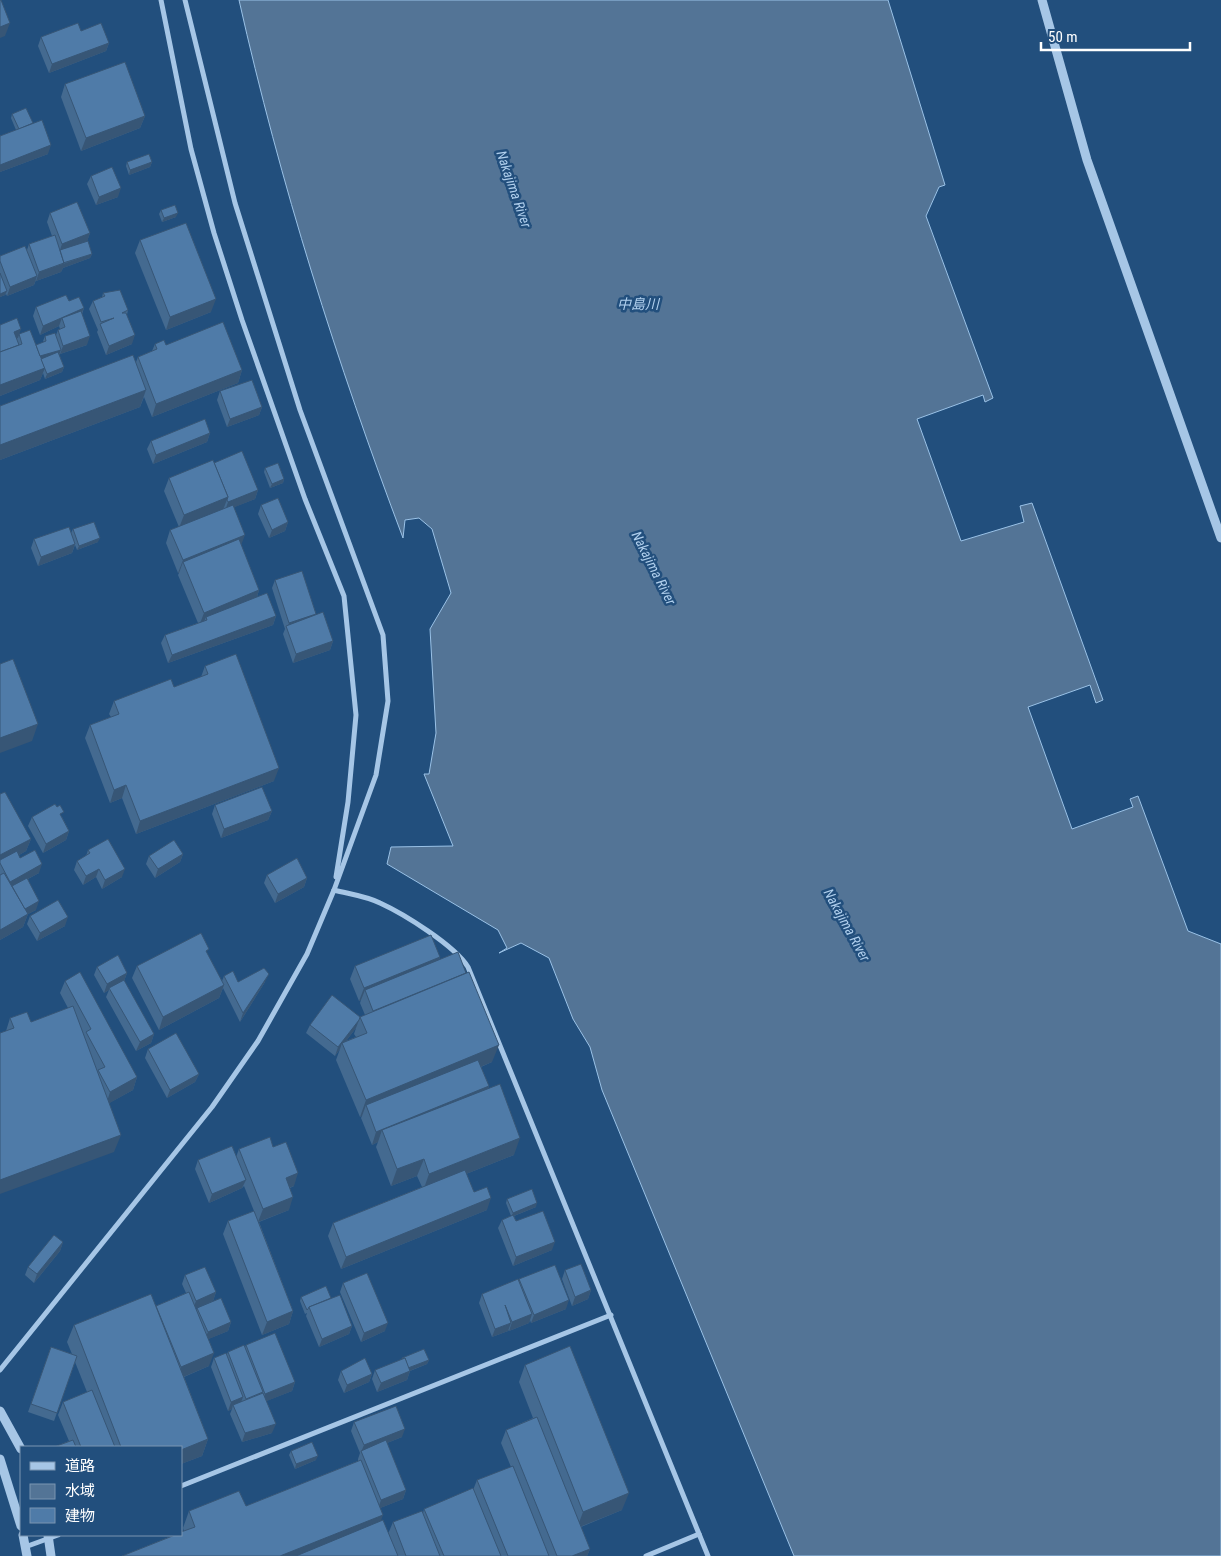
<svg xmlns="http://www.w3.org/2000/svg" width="1221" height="1556" viewBox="0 0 1221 1556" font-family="'Roboto Condensed','Noto Sans JP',sans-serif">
<rect width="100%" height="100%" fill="#224f7d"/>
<path fill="#537496" stroke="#9ac2e7" d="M239,0H888L945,185L939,187L926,216L993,398L985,402L983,395L917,419L961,541L1024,522L1020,506L1032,503L1103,700L1096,703L1090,685L1028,707L1072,829L1133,807L1130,799L1138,796L1188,931L1221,944V1556H794L602,1090L590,1047L573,1019L549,958L521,943L499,953L507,948L498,930L387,864L391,847L453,846L424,774H429L436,733L430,629L451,593L432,529L419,518L405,520L403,538C337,363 280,183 239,0Z"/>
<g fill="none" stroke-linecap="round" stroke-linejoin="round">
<g stroke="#a6c6e6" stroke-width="5">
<path d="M161,0L191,149L214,233L242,320L305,499L344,596L356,715L348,802L336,877"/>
<path d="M334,890C349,894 366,896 380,903C404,914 454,945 468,967L708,1556"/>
<path d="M0,1370L212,1107L258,1041L307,954L334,890L376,775L388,701L383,635L300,410L235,203L185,0"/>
<path d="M181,1486L611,1315"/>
<path d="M25,1547L58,1535"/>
<path d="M646,1556L699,1534"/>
</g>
<g stroke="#a6c6e6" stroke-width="9">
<path d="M1042,0L1087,160L1221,538"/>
<path d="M0,1411L21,1449"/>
<path d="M0,1459L21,1526"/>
<path d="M23,1535L27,1556"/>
<path d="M48,1535L51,1556"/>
</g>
</g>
<g fill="#446a90" fill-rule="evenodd">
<path d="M81,31L109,43L106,51L49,73L38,46L41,37Z"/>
<path d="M65,84L145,116L140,128L81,151L61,97Z"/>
<path d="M12,114L48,154L0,172V136L16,130L11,118Z"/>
<path d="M127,162H152L150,167L129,175L126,166Z"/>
<path d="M91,176L118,197L96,205L87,184Z"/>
<path d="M161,210L176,217L162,222L159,214Z"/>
<path d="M50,213L90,233L87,241L92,254L90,258L63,268L61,272L36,281V280L34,285L7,296L6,294L5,295L0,297V256L27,250L29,244L52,236L47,222Z"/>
<path d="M140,240L211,312L166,330L135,253Z"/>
<path d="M103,293L128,310L127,315L132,344L106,355L97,332L98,330L89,309L93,301L102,297Z"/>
<path d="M69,301L84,308L82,314L87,345L60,354L59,355L64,367L62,372L45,379L43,373L40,380L0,396V325L19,334L36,345L44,342L43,341L45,336L56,335L58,330L60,329L59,326L40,335L33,316L36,307Z"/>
<path d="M155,344L166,345L242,370L238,383L152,417L144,397L140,407L0,460V406L136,362L138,357L152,351Z"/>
<path d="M220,391L262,407L259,415L227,427L217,400Z"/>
<path d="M210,433L207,442L153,464L147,449L151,441Z"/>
<path d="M214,463L258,490L255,499L234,507L241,545L259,590L257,597L276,616L273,625L168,663L161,643L165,635L198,623L178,575L179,573H178L166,543L170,530L179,527L164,491L169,478Z"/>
<path d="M265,468L284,479L283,483L270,488L264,472Z"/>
<path d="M261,505L288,522L285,531L269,538L258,514Z"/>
<path d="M73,529L98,542L77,550L75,545L72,553L38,566L31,548L34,539L71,533Z"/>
<path d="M275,580L316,614L315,615L333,641L330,650L293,663L283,634L285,629L272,588Z"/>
<path d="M205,666L274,781L136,834L122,798L110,803L85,738L90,725L111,717L109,714L114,701L174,687L201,677Z"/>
<path d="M0,794L31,839L26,851L19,855L20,858L39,873L28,879L36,910L28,914L23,927L0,940Z"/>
<path d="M215,805L272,811L268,820L221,838L212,814Z"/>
<path d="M32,817H62L69,831L66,840L43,853L28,826Z"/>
<path d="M88,850L122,877L102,889L96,877L83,885L74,870L77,861L86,856Z"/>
<path d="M183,854L180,862L155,878L146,864L149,856Z"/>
<path d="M267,875L307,878L304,887L275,903L264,883Z"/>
<path d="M30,916L65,926L37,941L27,924Z"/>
<path d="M207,954L222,981L224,976L238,982H265L240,1022L223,988L219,998L159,1030L132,978L137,966Z"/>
<path d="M440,957L439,960L492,1062L481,1067L489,1086L488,1089L514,1155L466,1174L474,1192L487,1210L341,1269L328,1236L333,1223L422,1187L417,1176L391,1186L376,1147L378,1142L372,1145L361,1118L362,1116L360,1117L336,1060L340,1049L335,1056L306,1033L310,1025L360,1017L365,1015L360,1003L361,1000L359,1001L350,979L355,966ZM356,1028L354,1034L356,1037L346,1041Z"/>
<path d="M97,967L127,973L124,981L154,1034L151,1043L136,1051L106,997L109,990L104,993L94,975Z"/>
<path d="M65,981L137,1077L133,1090L109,1103L114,1152L6,1031L10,1018L31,1022L68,1008L60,993Z"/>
<path d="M148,1049L199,1074L195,1082L167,1098L145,1058Z"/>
<path d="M273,1147L294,1186L290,1188L289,1210L259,1222L293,1311L289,1324L262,1335L223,1234L228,1221L254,1211L244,1186L242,1188L209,1203L195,1169L198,1160L236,1157L239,1149Z"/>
<path d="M507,1199L536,1207L514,1216L516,1221L552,1250L513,1266L498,1228L502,1220L511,1216L506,1203Z"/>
<path d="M63,1242L60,1251L34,1283L25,1275L28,1267Z"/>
<path d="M565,1270L591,1290L588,1299L572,1306L562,1279Z"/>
<path d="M185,1275L216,1292L213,1301L195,1308L196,1311L197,1308L231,1322L228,1331L208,1339L209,1366L184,1377L208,1439L202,1456L181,1464V1447H54L69,1441L58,1415L63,1402L87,1392L75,1362L54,1421L28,1412L51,1347L72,1354L67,1342L74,1325L156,1306L186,1293L182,1284Z"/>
<path d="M519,1279L566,1309L531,1323L530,1320L529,1323L509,1331L508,1330V1331L492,1337L479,1303L482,1294L519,1281Z"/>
<path d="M343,1283L385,1331L361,1342L340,1292Z"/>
<path d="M301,1297L331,1298L352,1326L349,1334L319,1347L306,1316L307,1313L305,1314L300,1301Z"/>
<path d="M246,1345L295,1382L292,1391L266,1401L272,1433L242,1442L230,1414L232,1409L228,1411L211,1367L214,1358L227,1354L228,1352L245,1347Z"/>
<path d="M429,1360L427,1364L410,1371L407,1380L377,1392L372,1379L375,1370Z"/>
<path d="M525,1365L622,1510L581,1527L590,1549L587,1556H122L184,1531L183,1528L189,1511L246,1506L358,1461V1459L360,1453L351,1431L354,1422L402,1437L387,1443L406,1490L403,1499L380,1508L381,1520L388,1534L393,1522L423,1513L424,1509L473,1490L477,1480L511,1467L501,1443L506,1430L533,1418L519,1382Z"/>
<path d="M341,1371L372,1374L369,1382L344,1393L338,1380Z"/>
<path d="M291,1451L316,1460L295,1469L289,1455Z"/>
</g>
<g fill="#375676">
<path d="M10,23L5,36L0,38V27Z"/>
<path d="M109,43L106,51L49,73L52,64Z"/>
<path d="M145,116L140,128L81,151L86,138Z"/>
<path d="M51,145L48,154L0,172V165Z"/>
<path d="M152,162L150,167L129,175L130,170Z"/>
<path d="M121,188L118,197L96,205L99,197Z"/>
<path d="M178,213L176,217L162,222L164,218Z"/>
<path d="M90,233L87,242L59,253L62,244Z"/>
<path d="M92,254L90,258L63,268L61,272L36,281L39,272Z"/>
<path d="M37,276L34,285L7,296L10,287Z"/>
<path d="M7,291L5,295L0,297V294Z"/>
<path d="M216,299L211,312L166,330L170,317Z"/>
<path d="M84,308L80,316L62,318L59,326L40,335L43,326Z"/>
<path d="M21,329L18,338L10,341L14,332Z"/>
<path d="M135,335L132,344L106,355L109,346Z"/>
<path d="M90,336L87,345L60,354L63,346Z"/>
<path d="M61,350L59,355L37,361L39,356Z"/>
<path d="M64,367L62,372L45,379L47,374Z"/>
<path d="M45,368L40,380L0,396V385Z"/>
<path d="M242,370L238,383L152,417L156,404Z"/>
<path d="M146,390L140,407L0,460V445Z"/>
<path d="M262,407L259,415L227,427L230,419Z"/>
<path d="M210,433L207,442L153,464L156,455Z"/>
<path d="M284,479L283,483L270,488L272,484Z"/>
<path d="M258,490L255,499L225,511L228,502Z"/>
<path d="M228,497L223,510L179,528L184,515Z"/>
<path d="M288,522L285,531L269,538L272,530Z"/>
<path d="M245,535L240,548L183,562L179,573H178L183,560Z"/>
<path d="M100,538L98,542L77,550L79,546Z"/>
<path d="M75,544L72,553L38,566L41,557Z"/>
<path d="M259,590L255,603L207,620L206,617L203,624L199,626L204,613Z"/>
<path d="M316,614L313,623L287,628L289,623Z"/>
<path d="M276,616L273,625L168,663L172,655Z"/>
<path d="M333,641L330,650L293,663L296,654Z"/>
<path d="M38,724L32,741L0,753V738Z"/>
<path d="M279,768L274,781L136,834L140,821Z"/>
<path d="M126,785L122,798L110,803L114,790Z"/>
<path d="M272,811L268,820L221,838L224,829Z"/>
<path d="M69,831L66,840L43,853L46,844Z"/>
<path d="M31,839L26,851L1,865L0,863V855Z"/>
<path d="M183,854L180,862L155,878L158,869Z"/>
<path d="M42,864L39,873L7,890L10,882Z"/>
<path d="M99,869L96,877L83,885L86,876Z"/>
<path d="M125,869L122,877L102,889L105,880Z"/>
<path d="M307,878L304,887L275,903L278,894Z"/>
<path d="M39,901L36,910L20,918L24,909Z"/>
<path d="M28,914L23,927L0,940V930Z"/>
<path d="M68,917L65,926L37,941L40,933Z"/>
<path d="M440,957L435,970L365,990L361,1000L359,1001L364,988Z"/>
<path d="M127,973L124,981L109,988V990L104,993L107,984Z"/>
<path d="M269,974L265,982L240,1022L243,1013Z"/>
<path d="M224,985L219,998L159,1030L163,1017Z"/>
<path d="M359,1020L356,1028L343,1045L342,1043L340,1049L335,1056L338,1047Z"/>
<path d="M154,1034L151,1043L136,1051L140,1042Z"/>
<path d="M499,1045L492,1062L369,1113L366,1105L362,1116L360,1117L366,1100Z"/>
<path d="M199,1074L195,1082L167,1098L170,1090Z"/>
<path d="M137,1077L133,1090L106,1105L110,1092Z"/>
<path d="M489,1086L484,1099L382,1130L378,1142L372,1145L376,1132Z"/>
<path d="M121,1135L114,1152L0,1194V1180Z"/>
<path d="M520,1138L514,1155L423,1191L429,1174Z"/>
<path d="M424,1159L417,1176L391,1186L397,1169Z"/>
<path d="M298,1173L294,1186L281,1191L286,1178Z"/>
<path d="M246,1180L242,1188L209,1203L212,1194Z"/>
<path d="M293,1197L289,1210L258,1222L263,1209Z"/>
<path d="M491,1198L487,1210L341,1269L346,1257Z"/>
<path d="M537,1203L536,1207L511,1217L513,1213Z"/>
<path d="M63,1242L60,1251L34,1283L37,1274Z"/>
<path d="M555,1242L552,1250L513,1266L516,1257Z"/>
<path d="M591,1290L588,1299L572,1306L575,1297Z"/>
<path d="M216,1292L213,1301L193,1309L196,1301Z"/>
<path d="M569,1300L566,1309L531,1323L534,1315Z"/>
<path d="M293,1311L289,1324L262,1335L267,1322Z"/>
<path d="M532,1314L529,1323L509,1331L512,1322Z"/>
<path d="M231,1322L228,1331L204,1341L208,1332Z"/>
<path d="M388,1323L385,1331L361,1342L364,1333Z"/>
<path d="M511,1323L508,1331L492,1337L495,1329Z"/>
<path d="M352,1326L349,1334L319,1347L322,1339Z"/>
<path d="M214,1353L209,1366L176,1380L181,1367Z"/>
<path d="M429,1360L427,1364L404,1373L406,1369Z"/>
<path d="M410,1371L407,1380L377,1392L381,1383Z"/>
<path d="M372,1374L369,1382L344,1393L347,1385Z"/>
<path d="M295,1382L292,1391L262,1403L265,1394Z"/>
<path d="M243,1397L240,1405H233L232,1409L228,1411L231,1402Z"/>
<path d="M276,1424L272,1433L242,1442L245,1433Z"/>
<path d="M405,1429L402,1437L362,1453L361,1452L364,1445Z"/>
<path d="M208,1439L202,1456L181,1464V1450Z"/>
<path d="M318,1456L316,1460L295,1469L296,1464Z"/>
<path d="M406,1490L403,1499L378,1509L381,1500Z"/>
<path d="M629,1493L622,1510L577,1528L583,1512Z"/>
<path d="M383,1515L377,1532L316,1556H280Z"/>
<path d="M590,1549L587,1556H572Z"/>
</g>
<g fill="#4f7ba8" stroke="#375676">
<path d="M0,0H1L10,23L0,27Z"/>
<path d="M78,23L81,31L101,23L109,43L52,64L41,37Z"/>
<path d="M125,62L145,116L86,138L65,84Z"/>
<path d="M26,108L33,123L19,129L12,114Z"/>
<path d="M42,120L51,145L0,165V136Z"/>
<path d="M149,154L152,162L130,170L127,162Z"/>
<path d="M112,167L121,188L99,197L91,176Z"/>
<path d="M77,202L90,233L62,244L50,213Z"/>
<path d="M175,205L178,213L164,218L161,210Z"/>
<path d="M186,223L216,299L170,317L140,240Z"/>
<path d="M55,235L64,263L39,272L29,244Z"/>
<path d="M88,241L92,254L63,263H64L60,250Z"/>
<path d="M25,246L37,276L10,287L0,261V256Z"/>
<path d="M0,273L7,291L0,294Z"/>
<path d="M120,290L128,310L122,313H126L135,335L109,346L100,324L114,318L101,322L93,301L105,296L103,293Z"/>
<path d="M66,295L69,301L79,297L84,308L43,326L36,307Z"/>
<path d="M81,311L90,336L63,346L58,330L65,327L62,318Z"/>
<path d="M17,318L21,329L14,332L19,345L0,352V325Z"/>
<path d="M223,322L242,370L156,404L138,357L157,349L155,344L164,340L166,345Z"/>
<path d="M30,330L45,368L0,385V352L22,344L19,334Z"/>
<path d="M55,333L61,350L40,356L36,345L46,341L45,336Z"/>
<path d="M58,352L64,367L47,374L41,359Z"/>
<path d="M133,355L146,390L0,445V406Z"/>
<path d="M252,380L262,407L230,419L220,391Z"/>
<path d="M205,419L210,433L156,455L151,441Z"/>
<path d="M242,451L258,490L228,502L227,500L228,497L214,463Z"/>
<path d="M213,460L228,497L184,515L169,478Z"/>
<path d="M278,463L284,479L272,484L265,468Z"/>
<path d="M278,498L288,522L272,530L261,505Z"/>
<path d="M233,505L245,535L183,560L170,530Z"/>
<path d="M94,522L100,538L79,546L73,529Z"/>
<path d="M69,527L75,544L41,557L34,539Z"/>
<path d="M239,539L259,590L204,613L183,562Z"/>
<path d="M302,571L316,614L289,623L275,580Z"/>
<path d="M267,593L276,616L172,655L165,635L207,620L206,617Z"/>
<path d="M323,612L333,641L296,654L286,626Z"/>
<path d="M236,654L279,768L140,821L126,785L114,790L90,725L119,714L114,701L171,679L174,687L208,674L205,666Z"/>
<path d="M13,659L38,724L0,738V664Z"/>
<path d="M262,787L272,811L224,829L215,805Z"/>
<path d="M5,792L31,839L0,855V794Z"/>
<path d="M55,804L57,807L60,805L64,812L60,814L69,831L46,844L32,817Z"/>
<path d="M108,839L125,869L105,880L99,869L86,876L77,861L90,853L88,850Z"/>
<path d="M174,840L183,854L158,869L149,856Z"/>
<path d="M35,850L42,864L10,882L0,863V860L17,851L20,858Z"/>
<path d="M297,858L307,878L278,894L267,875Z"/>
<path d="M4,873L28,914L0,930V875Z"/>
<path d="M27,878L39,901L25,909L12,886Z"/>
<path d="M58,900L68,917L40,933L30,916Z"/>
<path d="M201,933L209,949L206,951L224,985L163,1017L137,966Z"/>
<path d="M431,935L440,957L364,988L355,966Z"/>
<path d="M458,952L466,973L373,1011L365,990Z"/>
<path d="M118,955L127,973L107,984L97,967Z"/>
<path d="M264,968L269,974L243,1013L224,976L233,971L238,982Z"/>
<path d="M80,972L137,1077L110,1092L98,1070L105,1067L86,1032L91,1029L65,981Z"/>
<path d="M469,972L499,1045L366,1100L342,1043L367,1033L360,1017Z"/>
<path d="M124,980L154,1034L140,1042L109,988Z"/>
<path d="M332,995L360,1017L359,1020L338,1047L310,1025Z"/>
<path d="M73,1006L121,1135L0,1180V1033L14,1028L10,1018L27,1012L31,1022Z"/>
<path d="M176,1033L199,1074L170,1090L148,1049Z"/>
<path d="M478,1060L489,1086L376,1132L366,1105Z"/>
<path d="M500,1084L520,1138L429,1174L424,1159L397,1169L382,1130Z"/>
<path d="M270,1137L273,1147L286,1142L298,1173L286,1178L293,1197L263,1209L239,1149Z"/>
<path d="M232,1146L246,1180L212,1194L198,1160Z"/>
<path d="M465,1170L474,1192L487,1187L491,1198L346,1257L333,1223Z"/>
<path d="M532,1189L537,1203L513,1213L507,1199Z"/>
<path d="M254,1211L293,1311L267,1322L228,1221Z"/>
<path d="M543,1211L555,1242L516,1257L502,1220L513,1215L516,1221Z"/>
<path d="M54,1235L63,1242L37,1274L28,1267Z"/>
<path d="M581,1264L591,1290L575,1297L565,1270Z"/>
<path d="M555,1265L569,1300L534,1315L519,1279Z"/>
<path d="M205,1267L216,1292L196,1301L185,1275Z"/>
<path d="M367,1273L388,1323L364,1333L343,1283Z"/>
<path d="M518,1279L532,1314L512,1322L505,1305L511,1323L495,1329L482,1294Z"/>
<path d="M326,1286L331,1298L309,1307L308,1309L307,1310L301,1297Z"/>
<path d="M189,1292L214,1353L181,1367L156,1306Z"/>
<path d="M151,1294L208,1439L181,1450V1447H121L74,1325Z"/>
<path d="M340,1295L352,1326L322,1339L309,1307Z"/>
<path d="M221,1298L231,1322L208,1332L197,1308Z"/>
<path d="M275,1333L295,1382L265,1394L246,1345Z"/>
<path d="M244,1345L263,1392L246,1399L228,1352Z"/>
<path d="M570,1346L629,1493L583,1512L525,1365Z"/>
<path d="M51,1347L77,1356L57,1413L31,1404Z"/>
<path d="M424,1349L429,1360L408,1368L405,1358L402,1359V1358Z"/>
<path d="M226,1353L243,1397L231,1402L214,1358Z"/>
<path d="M365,1358L372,1374L347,1385L341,1371Z"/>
<path d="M405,1358L410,1371L381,1383L375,1370Z"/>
<path d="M92,1390L115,1447H81L63,1402Z"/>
<path d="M263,1393L276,1424L245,1433L233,1405Z"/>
<path d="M396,1406L405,1429L364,1445L354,1422Z"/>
<path d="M537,1417L590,1549L572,1556H557L506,1430Z"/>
<path d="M73,1440L76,1447H54Z"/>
<path d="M386,1440L406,1490L381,1500L361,1451Z"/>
<path d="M312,1442L318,1456L296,1464L291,1451Z"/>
<path d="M361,1460L383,1515L280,1556H122L175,1535H181V1532L195,1527L189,1511L239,1491L246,1506Z"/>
<path d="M513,1466L549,1556H508L477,1480Z"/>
<path d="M473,1488L501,1556H444L424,1509Z"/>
<path d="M422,1511L440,1556H406L393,1522Z"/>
<path d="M383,1520L398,1556H296Z"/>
</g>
<g text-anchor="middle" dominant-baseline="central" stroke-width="5" stroke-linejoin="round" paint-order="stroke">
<g font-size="14" font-style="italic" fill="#b1d0ee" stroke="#224f7d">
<text transform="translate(514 189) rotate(71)">Nakajima River</text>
<text x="638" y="304">中島川</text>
<text transform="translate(654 568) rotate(63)">Nakajima River</text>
<text transform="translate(847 925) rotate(61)">Nakajima River</text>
</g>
</g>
<rect x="20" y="1446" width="162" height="90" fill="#224f7d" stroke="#7a95b1"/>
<rect x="30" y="1462" width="25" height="8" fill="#a6c6e6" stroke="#7a95b1"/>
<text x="65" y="1471" font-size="15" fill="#ffffff">道路</text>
<rect x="30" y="1484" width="25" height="15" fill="#537496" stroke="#7a95b1"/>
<text x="65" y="1496" font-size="15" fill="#ffffff">水域</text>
<rect x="30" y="1508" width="25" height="15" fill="#4f7ba8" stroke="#7a95b1"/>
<text x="65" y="1521" font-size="15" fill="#ffffff">建物</text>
<path d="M1041 42v8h149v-8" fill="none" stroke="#ffffff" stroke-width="2.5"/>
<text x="1048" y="42" font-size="15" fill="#ffffff" stroke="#224f7d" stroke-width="4" paint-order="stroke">50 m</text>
</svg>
